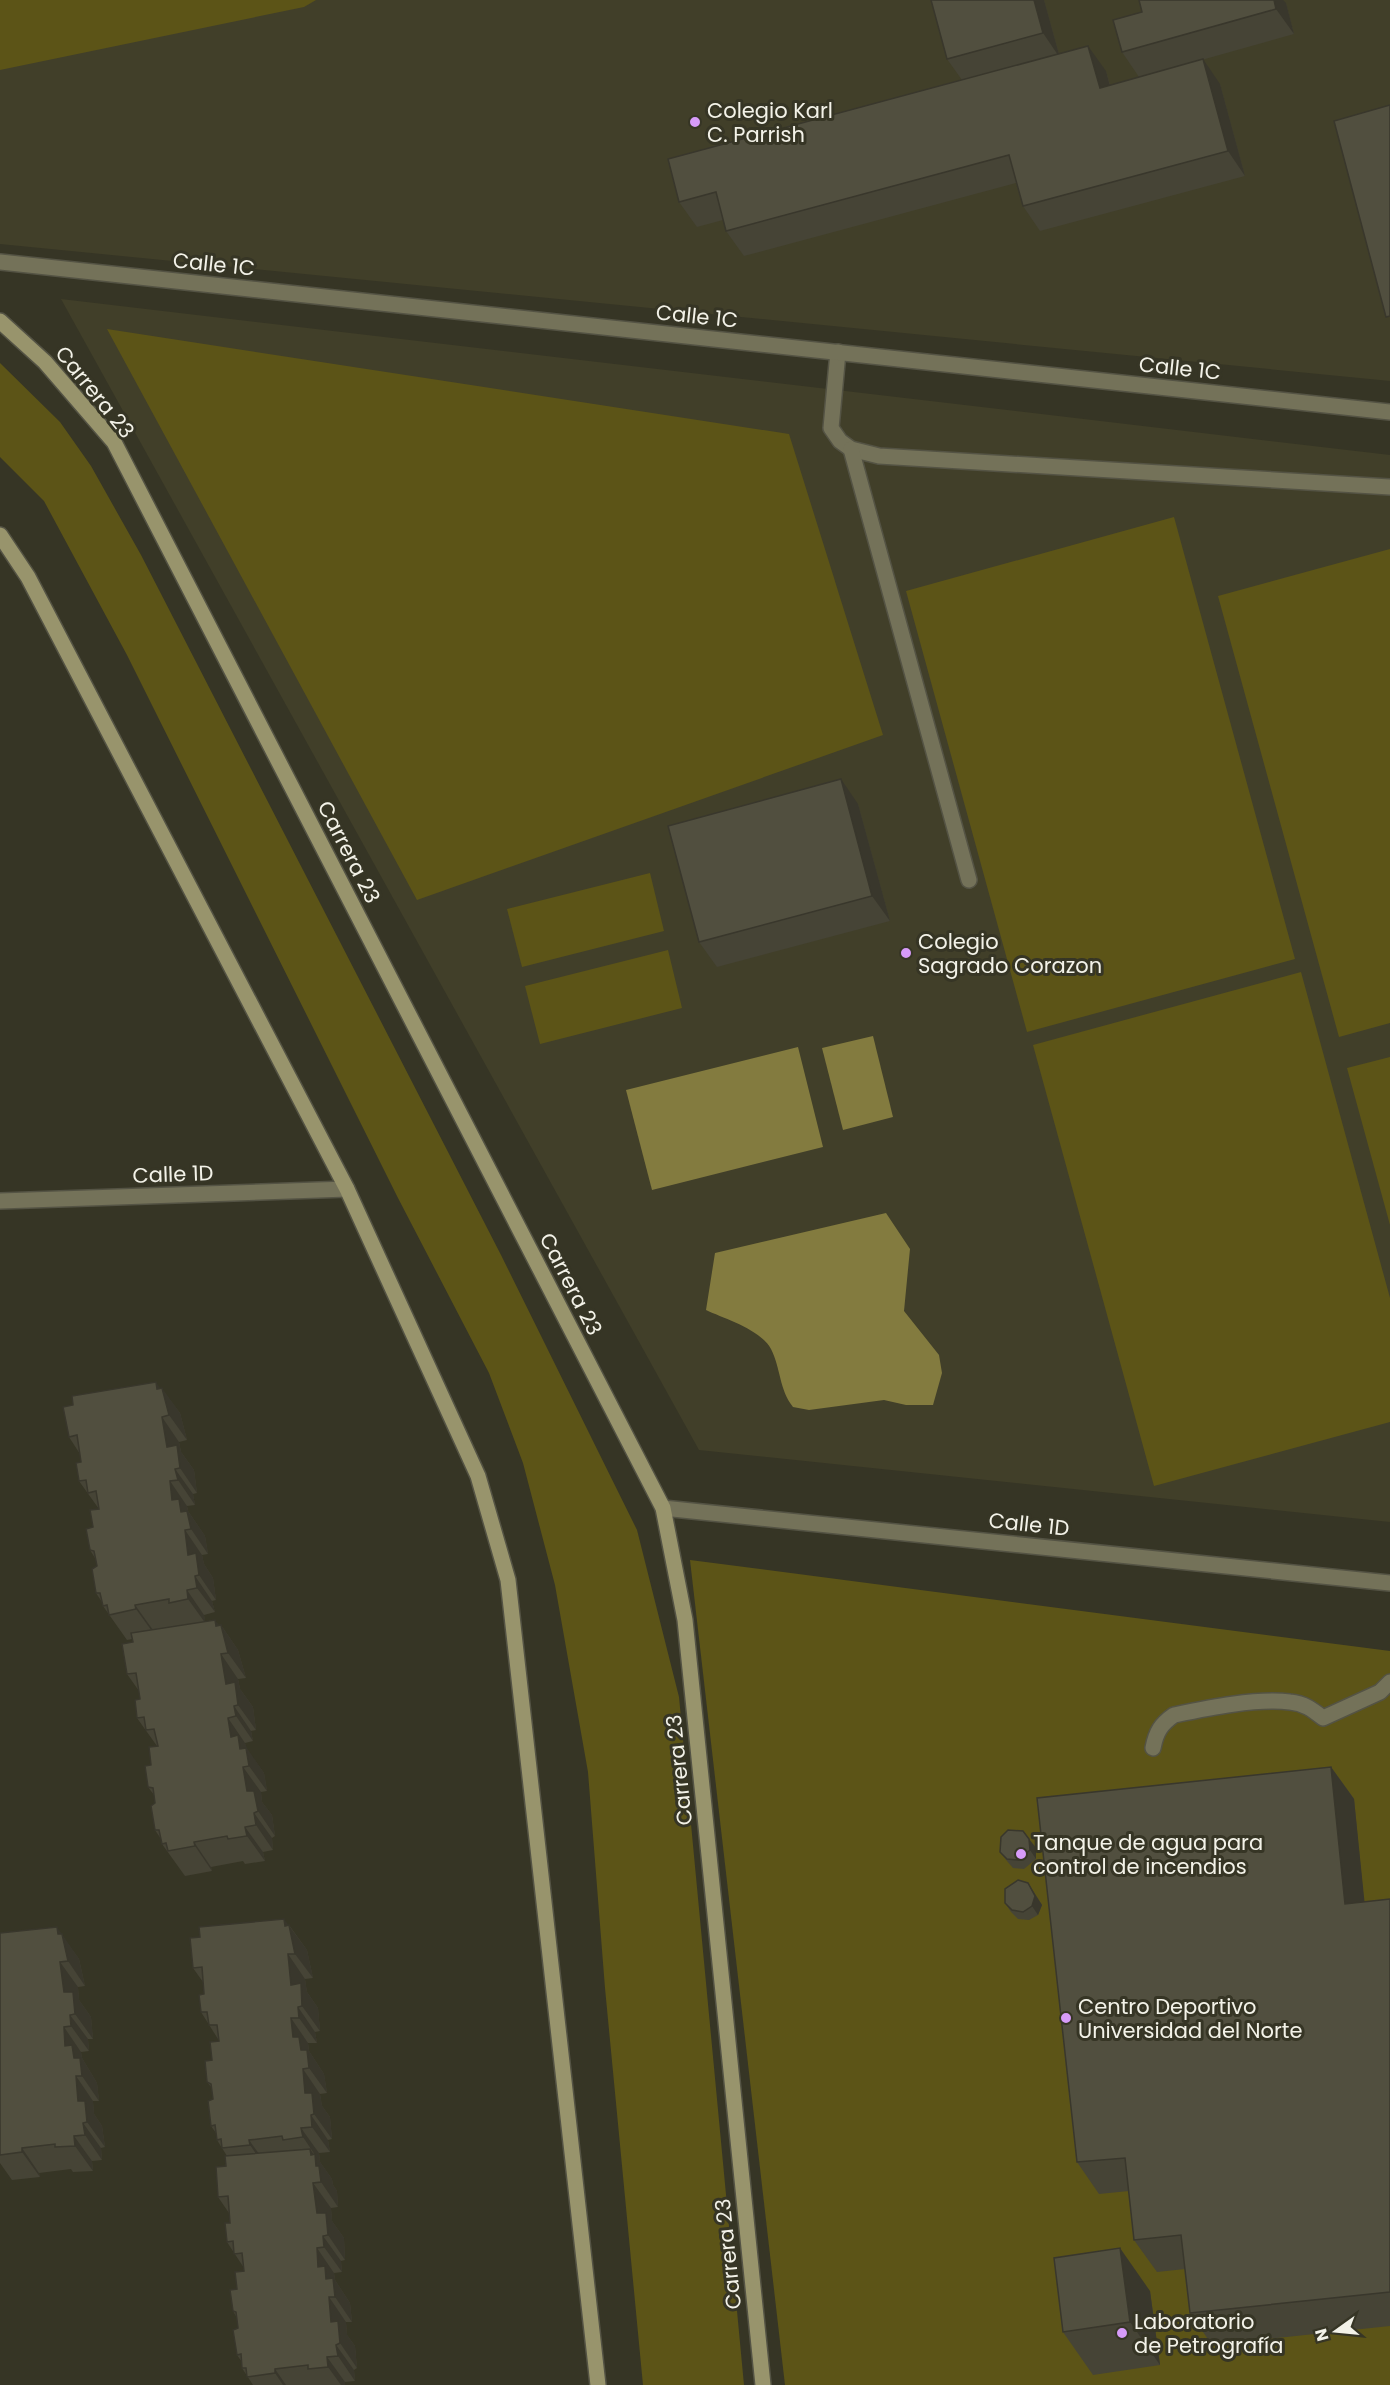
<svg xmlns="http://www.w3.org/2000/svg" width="1390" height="2385" viewBox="0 0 1390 2385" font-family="Poppins,sans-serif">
<rect width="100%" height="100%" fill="#363525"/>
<g fill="#413f29">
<path d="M0,0H1390V381L0,244Z"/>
<path d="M61,299L1390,455V1522L699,1450Z"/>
</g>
<g fill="#5c5417">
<path d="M0,0H316L304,7L0,70Z"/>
<path d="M107,329L789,434L883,735L417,900Z"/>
<path d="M0,363L60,422L91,466L141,555L501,1255L637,1530L679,1697L744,2385H643L605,1988L588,1772L555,1585L523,1463L489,1373L398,1198L127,655L44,501L0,457Z"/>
<path d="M1174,517L1295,959L1027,1032L906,591Z"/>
<path d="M1390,549V1023L1339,1037L1218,596Z"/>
<path d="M650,873L664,931L522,967L507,909Z"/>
<path d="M668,950L682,1008L540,1044L525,986Z"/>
<path d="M1301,972L1390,1298V1422L1154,1486L1033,1045Z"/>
<path d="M1390,1057V1225L1347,1068Z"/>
<path d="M690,1560L1390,1651V2385H785Z"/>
</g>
<g fill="#837b3f">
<path d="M873,1036L893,1117L843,1130L822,1048Z"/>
<path d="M798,1047L823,1147L652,1190L626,1090Z"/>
<path d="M886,1213L910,1249L904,1311L939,1355L942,1373L933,1405H906L884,1400L809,1410L793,1407C779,1389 781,1369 771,1349C760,1329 725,1319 706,1310L715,1253Z"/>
</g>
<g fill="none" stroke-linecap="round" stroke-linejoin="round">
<g stroke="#545344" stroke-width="18">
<g id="service">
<path d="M838,352L831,428L840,441L851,449L879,456L1390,487"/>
<path d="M851,449L969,880"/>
<path d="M1153,1748C1156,1732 1161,1724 1174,1715C1208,1708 1256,1698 1290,1702C1304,1703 1313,1710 1323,1718L1380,1692L1390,1682"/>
</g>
</g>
<g stroke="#545344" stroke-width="18">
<g id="minor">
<path d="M0,262L1390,412"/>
<path d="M0,1201L347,1189"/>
<path d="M663,1508L1390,1583"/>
</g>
</g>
<g stroke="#545344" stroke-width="18">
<g id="secondary">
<path d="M0,321L45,362L114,442L663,1508L685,1620L763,2385"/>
<path d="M0,535L28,577L347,1189L478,1476L508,1580L598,2385"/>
</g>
</g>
<use href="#service" stroke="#747259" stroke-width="15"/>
<use href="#minor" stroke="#747259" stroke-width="15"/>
<use href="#secondary" stroke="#98946c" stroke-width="15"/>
</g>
<g fill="#464436">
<path d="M1044,0L1059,54L1106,71L1110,85L1139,77L1122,52L1286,3L1294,34L1173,68L1220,84L1245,176L1040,231L1023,206L1016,183L744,256L726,231L723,220L697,227L679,202L962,80L947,59Z"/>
<path d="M858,804L890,921L717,967L699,942Z"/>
<path d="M161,1388L180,1413L187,1440L179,1442L181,1452L194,1470L197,1493L193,1494L195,1505L187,1506L188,1511L205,1536L208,1554L202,1555L204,1564L213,1578L216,1600L212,1601L215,1612L204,1615L205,1621L219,1625H221L238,1650L246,1678L238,1679L240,1689L253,1707L256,1730L251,1731L253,1741L245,1743L246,1748L264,1773L267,1791L261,1792L262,1802L272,1815L275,1836L272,1838L273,1850L263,1852L265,1861L245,1864L243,1861L211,1867L212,1871L185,1876L162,1844L161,1839L155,1830V1803L154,1795L148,1787L151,1765L157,1746L137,1718L140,1699L139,1691L127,1674L133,1642L132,1639L127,1640L103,1606L102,1602L96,1593L97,1566L95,1558L90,1550L93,1527L99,1509L79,1481L81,1462L80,1454L69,1437L73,1405Z"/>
<path d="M1331,1767L1354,1799L1364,1902L1390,1899V2326L1212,2345L1190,2313L1185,2269L1157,2272L1134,2240L1129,2191L1099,2194L1077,2162Z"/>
<path d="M1029,1839L1036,1848V1859L1024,1869L1013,1868L1007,1861L1000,1852Z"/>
<path d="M1028,1883L1042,1905L1038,1915L1029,1920L1018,1919L1011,1912L1005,1903Z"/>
<path d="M289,1925L307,1950L313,1978L305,1979L307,1992L318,2008L320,2031L315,2032L317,2043H308L309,2051L324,2074L327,2093L320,2094L322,2106L330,2117L332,2139L328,2140L330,2152L319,2153L320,2162L332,2179L333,2185L337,2191L338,2207L331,2208L332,2221L344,2238L345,2260L341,2261L342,2272L334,2273L335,2280L350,2303L352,2322H346L347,2335L355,2346L357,2368L354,2370L355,2381L345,2382V2385H253L242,2368V2362L237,2355L238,2328L237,2318L233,2311L237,2289L244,2271V2268L227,2242L230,2223L229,2213L218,2197L227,2156L217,2140L216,2133L211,2126L213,2099L212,2088L207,2082L212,2060L219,2041L218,2039L201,2012L204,1994L203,1982L193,1968L200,1937Z"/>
<path d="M0,1933L61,1934L79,1959L85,1986L78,1987L79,2000L91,2017L93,2039H88L89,2051L81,2052L82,2058L97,2083L99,2101H93L94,2114L102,2126L105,2147L101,2148L102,2160L92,2161L93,2171L73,2172L71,2169L39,2173L40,2177L12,2180L0,2163Z"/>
<path d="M1150,2291L1160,2365L1093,2375L1063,2332Z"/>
</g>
<g fill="#39372c">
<path d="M1034,0H1044L1060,58L1043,33Z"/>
<path d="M1274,0H1283L1286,3L1294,34L1276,9Z"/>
<path d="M1088,46L1106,71L1117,113L1100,88Z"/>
<path d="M1203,59L1220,84L1245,176L1228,151Z"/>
<path d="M841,779L858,804L890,921L872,896Z"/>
<path d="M156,1382L163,1392L162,1388L180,1413L187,1440L169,1415L157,1389Z"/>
<path d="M162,1417L179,1442L181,1452L194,1470L197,1493L180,1468L167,1447Z"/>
<path d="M175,1469L193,1494L195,1505L178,1480Z"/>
<path d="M170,1481L187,1506L188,1511L205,1536L208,1554L191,1529L172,1500Z"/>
<path d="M185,1530L202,1555L204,1564L213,1578L216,1600L199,1575L188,1555Z"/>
<path d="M195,1576L212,1601L215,1612L197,1588Z"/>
<path d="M187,1590L204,1615L206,1624L188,1599Z"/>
<path d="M135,1605L153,1630L154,1634L136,1609Z"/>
<path d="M215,1620L222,1629L221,1625L238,1650L246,1678L228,1653L216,1626Z"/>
<path d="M221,1654L238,1679L240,1689L253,1707L256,1730L238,1705L226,1684Z"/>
<path d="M234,1706L251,1731L253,1741L236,1716Z"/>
<path d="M228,1718L245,1743L247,1748L264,1773L267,1791L249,1766L231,1737Z"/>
<path d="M243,1767L261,1792L262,1802L272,1815L275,1836L258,1811L247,1791Z"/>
<path d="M1331,1767L1354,1799L1368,1936L1345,1904Z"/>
<path d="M254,1813L272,1838L273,1850L256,1825Z"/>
<path d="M245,1827L263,1852L265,1861L247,1836Z"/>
<path d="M1029,1839L1036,1848V1859L1030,1850Z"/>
<path d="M194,1842L211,1867L212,1871L195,1846Z"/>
<path d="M1028,1883L1042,1905L1038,1915L1032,1906Z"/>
<path d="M284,1919L307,1950L313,1978L295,1954L285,1926Z"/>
<path d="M57,1927L79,1959L85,1986L68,1961L58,1934Z"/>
<path d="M288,1954L305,1979L307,1992L318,2008L320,2031L302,2006L291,1985Z"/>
<path d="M60,1962L78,1987L79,2000L91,2017L93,2039L75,2014L64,1992Z"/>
<path d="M298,2007L315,2032L317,2043L299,2018Z"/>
<path d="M70,2015L88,2039L89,2051L71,2026Z"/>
<path d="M291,2018L308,2043L309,2051L324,2074L327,2093L309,2068L293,2037Z"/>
<path d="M64,2027L81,2052L82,2058L97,2083L99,2101L82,2076L65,2046Z"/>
<path d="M303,2069L320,2094L322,2106L330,2117L332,2139L314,2114L305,2093Z"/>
<path d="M76,2076L93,2101L94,2114L102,2126L105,2147L87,2122L78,2101Z"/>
<path d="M311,2115L328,2140L330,2152L312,2127Z"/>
<path d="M83,2123L101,2148L102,2160L85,2135Z"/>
<path d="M301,2128L319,2153L320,2162L332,2179L333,2185L337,2191L338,2207L321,2182L316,2166L311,2155L310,2149L315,2156V2155L303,2137Z"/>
<path d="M74,2136L92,2161L93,2171L75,2146Z"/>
<path d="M249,2140L267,2165V2170L250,2145Z"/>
<path d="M22,2148L39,2173L40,2177L22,2152Z"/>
<path d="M313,2183L331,2208L332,2221L344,2238L345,2260L328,2235L317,2213Z"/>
<path d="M323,2236L341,2261L342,2272L324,2247Z"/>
<path d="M317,2248L334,2273L335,2280L350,2303L352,2322L335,2297L318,2267Z"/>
<path d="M1120,2248L1150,2291L1160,2365L1130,2322Z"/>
<path d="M329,2297L346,2322L347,2335L355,2346L357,2368L340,2343L331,2322Z"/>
<path d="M336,2345L354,2370L355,2381L338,2356Z"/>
<path d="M327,2357L345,2382V2385H341L328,2367Z"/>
<path d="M275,2369L286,2385H283L275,2373Z"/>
</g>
<g fill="#514f3f" stroke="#39372c" stroke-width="1.5">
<path d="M931,0H1034L1043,33L947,59Z"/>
<path d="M1139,0H1274L1276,9L1122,52L1113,20L1142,12Z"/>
<path d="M1088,46L1100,88L1203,59L1228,151L1023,206L1009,155L726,231L716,192L679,202L668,159Z"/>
<path d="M1390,105V316L1386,317L1334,121Z"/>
<path d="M841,779L872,896L699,942L668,826Z"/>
<path d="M156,1382L157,1389L162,1388L169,1415L162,1417L167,1447L177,1445L180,1468L175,1469L178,1480L170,1481L172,1500L179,1499L181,1512L187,1511L191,1529L185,1530L188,1555L196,1553L199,1575L195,1576L197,1588L187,1590L188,1599L169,1603V1599L135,1605L136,1609L109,1615L107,1605L103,1606L100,1593H96L92,1569L97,1566L94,1551L90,1550L86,1529L93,1527L90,1510L99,1509L96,1491L88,1493L86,1480L79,1481L76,1463L81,1462L77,1435L69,1437L63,1407L73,1405L72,1396Z"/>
<path d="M215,1620L216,1626L221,1625L228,1653L221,1654L226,1684L235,1682L238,1705L234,1706L236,1716L228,1718L231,1737L238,1735L240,1749L246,1748L249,1766L243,1767L247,1791H254L258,1811L254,1813L256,1825L245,1827L247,1836L228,1839L227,1836L194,1842L195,1846L168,1851L166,1843L162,1844L159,1830H155L151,1806L155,1803L153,1788L148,1787L145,1766L151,1765L149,1747L158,1746L154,1729L146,1730L144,1717L137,1718L135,1700L140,1699L136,1673L127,1674L122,1644L133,1642L131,1633Z"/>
<path d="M1331,1767L1345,1904L1390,1899V2292L1190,2313L1181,2235L1134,2240L1125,2158L1077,2162L1037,1798Z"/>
<path d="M1008,1830L1023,1831L1029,1839L1030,1850L1018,1860L1007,1859L1000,1852L1001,1837Z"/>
<path d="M1018,1880L1028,1883L1035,1896L1032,1906L1023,1912L1012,1910L1005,1903V1889Z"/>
<path d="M284,1919L285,1926L289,1925L295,1954H288L291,1985L301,1983L302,2006L298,2007L299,2018H291L293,2037H299L301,2050H307L309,2068L303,2069L305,2093H312L314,2114L311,2115L312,2127L301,2128L303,2137L283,2140L282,2136L249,2140L250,2145L222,2148L221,2139L217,2140L215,2125L211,2126L208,2101L213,2099L211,2084L207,2082L205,2061L212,2060L210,2042L219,2041L217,2025H209L207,2012H201L199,1995L204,1994L202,1967L193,1968L190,1938L200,1937L199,1927Z"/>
<path d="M57,1927L58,1934H62L68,1961L60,1962L64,1992H73L75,2014L70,2015L71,2026L64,2027L65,2046L72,2045L74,2058H80L82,2076H76L78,2101H85L87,2122L83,2123L85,2135L74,2136L75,2146L55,2147V2144L22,2148V2152L0,2155V1933Z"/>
<path d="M310,2149L311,2155L315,2154L316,2166H319L321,2182L313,2183L317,2213H326L328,2235L323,2236L324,2247L317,2248L318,2267L325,2266L326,2279L333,2278L335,2297H329L331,2322L338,2321L340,2343L336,2345L338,2356L327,2357L328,2367L308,2369V2365L275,2369V2373L247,2377L246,2368H242L241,2354L237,2355L233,2330L238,2328L236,2312L233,2311L230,2290L237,2289L235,2272L244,2271L242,2253L234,2254L233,2241L227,2242L225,2223H230L228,2196L218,2197L216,2167L226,2166L225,2156Z"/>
<path d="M1120,2248L1130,2322L1063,2332L1054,2258Z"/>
</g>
<g fill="#d79bf9" stroke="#363525" stroke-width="2">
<circle cx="695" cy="122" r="6"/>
<circle cx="906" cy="953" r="6"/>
<circle cx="1021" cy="1854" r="6"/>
<circle cx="1066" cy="2018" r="6"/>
<circle cx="1122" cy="2333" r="6"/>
</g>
<g text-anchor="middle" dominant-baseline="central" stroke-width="6" stroke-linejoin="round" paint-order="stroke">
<g font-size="21" fill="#f3f2e8" stroke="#363525" text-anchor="start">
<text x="707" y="110">Colegio Karl<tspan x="707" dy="24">C. Parrish</tspan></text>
<text x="918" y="941">Colegio<tspan x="918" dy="24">Sagrado Corazon</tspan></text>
<text x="1033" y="1842">Tanque de agua para<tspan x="1033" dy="24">control de incendios</tspan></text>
<text x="1078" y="2006">Centro Deportivo<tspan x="1078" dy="24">Universidad del Norte</tspan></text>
<text x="1134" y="2321">Laboratorio<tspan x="1134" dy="24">de Petrografía</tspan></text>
</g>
<g font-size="21" fill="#f3f2e8" stroke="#363525">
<text transform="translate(214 264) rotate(6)">Calle 1C</text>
<text transform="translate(697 316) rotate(6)">Calle 1C</text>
<text transform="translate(1180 368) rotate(6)">Calle 1C</text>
<text transform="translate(95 392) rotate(51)">Carrera 23</text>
<text transform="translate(349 852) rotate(63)">Carrera 23</text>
<text transform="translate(173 1174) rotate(-2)">Calle 1D</text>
<text transform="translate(571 1284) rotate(63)">Carrera 23</text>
<text transform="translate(1029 1524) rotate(6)">Calle 1D</text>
<text transform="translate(679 1770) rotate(-96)">Carrera 23</text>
<text transform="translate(728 2254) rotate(-96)">Carrera 23</text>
</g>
</g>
<g transform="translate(1336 2331) rotate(255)" stroke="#363525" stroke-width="4.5" paint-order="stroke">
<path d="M0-4.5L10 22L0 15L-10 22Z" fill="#f3f2e8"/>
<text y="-9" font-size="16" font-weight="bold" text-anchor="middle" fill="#f3f2e8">N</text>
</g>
</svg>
